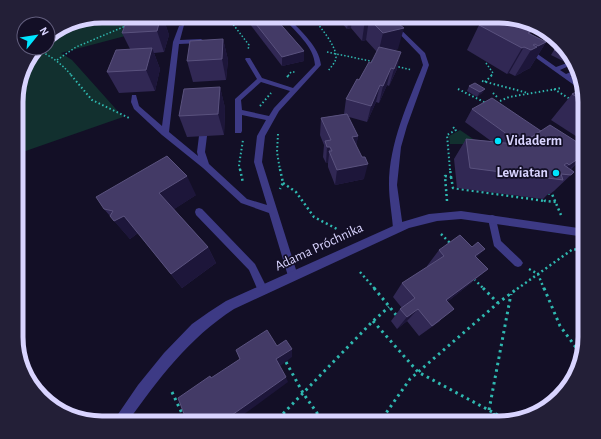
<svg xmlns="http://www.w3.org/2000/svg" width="601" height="439" viewBox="0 0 601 439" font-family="'Alegreya Sans',sans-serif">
<rect width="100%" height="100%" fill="#130f26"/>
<g fill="#12302f">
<path d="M189,19L61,53L72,60L123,117L17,154C17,116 11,79 36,48H48V36L74,21Z"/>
<path d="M460,130L476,141L472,144H450L449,136Z"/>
</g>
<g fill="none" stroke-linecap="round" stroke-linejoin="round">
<g stroke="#2fb8b0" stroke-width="1.5" stroke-dasharray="1.5 2" stroke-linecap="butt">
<path d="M313,18C320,27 336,45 336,57C336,62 331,67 328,71"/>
<path d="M229,19L249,45L248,50"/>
<path d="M417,22L423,17"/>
<path d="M36,49C51,56 61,63 72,76"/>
<path d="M327,52L375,62"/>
<path d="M57,60L76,47L128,25"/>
<path d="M486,63L493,73L491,76"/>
<path d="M395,66L412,70"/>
<path d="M288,76L291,72H296"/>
</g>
<g stroke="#2fb8b0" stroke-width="2" stroke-dasharray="1.5 2.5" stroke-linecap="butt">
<path d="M71,75L92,100L129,118"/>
<path d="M287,77L289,75"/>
<path d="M482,81L528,93"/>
<path d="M485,82L492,75"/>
<path d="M458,89L488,104"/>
<path d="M554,89L570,99"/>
<path d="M493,93L498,98"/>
<path d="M500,101L509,97L562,88"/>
<path d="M260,106L271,93"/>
<path d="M278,134L277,152L280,170"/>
<path d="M240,170L239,165L243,140"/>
<path d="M450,170L447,135L456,130L453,127"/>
</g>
<g stroke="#2fb8b0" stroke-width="2.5" stroke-dasharray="2 3" stroke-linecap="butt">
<path d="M240,169L243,183"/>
<path d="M280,169L283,183L280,189"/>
<path d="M451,177L453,188L545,201"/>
<path d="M283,183L296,192L314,217L337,229"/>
<path d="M580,184L585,187"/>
<path d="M548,193L552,194L561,215"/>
<path d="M543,195L545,201L556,202"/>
<path d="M447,201L445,176L451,177L450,169"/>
<path d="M441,234L451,244"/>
<path d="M529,269L538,274L544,289"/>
<path d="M360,272L375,289"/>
<path d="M474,279L484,289"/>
<path d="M517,289L573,249L585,251"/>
</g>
<g stroke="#2fb8b0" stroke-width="3" stroke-dasharray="2.5 4" stroke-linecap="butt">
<path d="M374,288L397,316"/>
<path d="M483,288L498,303"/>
<path d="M544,288L560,326L581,354"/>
<path d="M373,321L418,372L509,421"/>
<path d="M286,362L303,393L324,423"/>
<path d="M172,392L186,422"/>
<path d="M489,410L511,294"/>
<path d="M494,413L495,423"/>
<path d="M274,423L373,321L389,307"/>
<path d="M379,423L410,379L498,303L518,288"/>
</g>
<g fill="#3d3a85" fill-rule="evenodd">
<path d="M481,16H487L504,29L499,30Z"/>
<path d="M284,18H289C301,32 319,46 321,65L279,111L265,136L262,162L298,276L297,279L293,281L289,279L288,276L269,213L241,203L203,168L162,135L134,109L131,102L132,95H136L139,106L162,126L173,42L179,26L184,25L180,40L201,39L204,41L201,43L179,44L169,132L198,156L197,152L199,136L203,133L206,134L207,136L205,152L209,164L247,199L267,205L254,162L257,136L266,120L242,115V131L241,133H235V99L257,79L245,59L246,58H250L262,78L293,88L315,65C314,46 295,32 284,18ZM261,82L290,91L274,108L269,116L242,110L241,100Z"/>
<path d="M394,23L425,53L429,65L407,126L401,147L397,185L403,228L401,231L398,232L395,231L393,228C392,214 389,199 389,185C389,143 408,103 423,65L420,55L392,26L391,25Z"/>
<path d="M525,48H529L556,67L567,63H571V65L560,70L566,74L578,69L579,73L570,76L582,85L583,91L581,90L525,50Z"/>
<path d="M199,208L202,209L255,264L268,290L267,293L263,295L259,293L249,270L196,215L195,212L196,209Z"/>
<path d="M492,215L495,216L496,219L501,241L521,260L523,263L521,266L518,267L515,266L494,246L488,219L489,216Z"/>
</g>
<path fill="#3d3a85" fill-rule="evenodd" d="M461,211L585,229V237L461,219L437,221L409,228L234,309C189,338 158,379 127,423H112L138,385L164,353L192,324L209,312L226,301L402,222L429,214Z"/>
</g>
<g fill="#312854">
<path d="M390,17L398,49L394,50L397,69L389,86L387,85L379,103L376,102L367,122L349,117L358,136L356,146L364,179L335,185L328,167V163H326L323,157L324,145L320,135L321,118L344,114L346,99L371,63L377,52L366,40L362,41L351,28L347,29L340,21L341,20L337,18Z"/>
<path d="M436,17H450L444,19L440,17L438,18Z"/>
<path d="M246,19H276L304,51V61L282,66Z"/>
<path d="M127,20H164L169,35L164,52L154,53L160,69L155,91L119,93L107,72L130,49L122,33Z"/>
<path d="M489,23L515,26L532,31L530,34L546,42L530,68L522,72L521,73L515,76L509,73L507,74L467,50L479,25Z"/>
<path d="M223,39L228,60L226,80L193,82L187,61Z"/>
<path d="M562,46L576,64L577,68L551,55L554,50Z"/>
<path d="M469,86L485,89L482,93L477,97L467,91Z"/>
<path d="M220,87L225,108L224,135L187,137L179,116Z"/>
<path d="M572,94L585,96V142L551,120Z"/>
<path d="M472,109L541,131L585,155L571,169L574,172L554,191L550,194H548L543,199L457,188L454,159L466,139L491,141L465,122Z"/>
<path d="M196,195L174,209L208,247L216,263L182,288L138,233L130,239L104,209Z"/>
<path d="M439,250L477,258L488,269L471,283L447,302L440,321L419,336L407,321L397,329L391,321L400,309L402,308L393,297L402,283L428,267L427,266Z"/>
</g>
<g fill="#1d163a">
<path d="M445,17H450L444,19Z"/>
<path d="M349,18H352L351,28L347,29Z"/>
<path d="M369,19L366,40L362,41L365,20Z"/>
<path d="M160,20H164L169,35L164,52L157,31Z"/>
<path d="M404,28L398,49L378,54L383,33Z"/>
<path d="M532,31L522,48L524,47L509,73L507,74L522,48L528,33Z"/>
<path d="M223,39L228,60L226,80L222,59Z"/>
<path d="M546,42L530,68L522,72L521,73L515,76L531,50L533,45L535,44L531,50L537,47L538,46Z"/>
<path d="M152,48L160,69L155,91L146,70Z"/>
<path d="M304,51V61L282,66V57Z"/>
<path d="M401,52L397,69L389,86L394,69Z"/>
<path d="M391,68L387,85L379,103L383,86Z"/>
<path d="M380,85L376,102L367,122L371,106Z"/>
<path d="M220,87L225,108L224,135L218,114Z"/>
<path d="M485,89L482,93L477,97L480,92Z"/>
<path d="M358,136L355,152L352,137Z"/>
<path d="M327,147H330L328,163H326Z"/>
<path d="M585,154V155L569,170L561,174L569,165Z"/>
<path d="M368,164L364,179L335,185L337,170Z"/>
<path d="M187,176L196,195L170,212L159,193Z"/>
<path d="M124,216L138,233L130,239L114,221Z"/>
<path d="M208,247L216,263L182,288L171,274Z"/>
<path d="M485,249L469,265L475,256Z"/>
<path d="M488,269L471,283L433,313L446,300Z"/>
<path d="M418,309L407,321L397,329L407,317Z"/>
<path d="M292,349V357L279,367L276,359Z"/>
<path d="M286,377L288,382L232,423H223L222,422Z"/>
</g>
<g fill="#433a66" stroke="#5a527e">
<path d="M390,17L404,28L383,33L369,19L365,20L363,18Z"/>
<path d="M499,18L515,26L519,25L532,31L528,33L546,42L538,46L535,44L533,45L537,47L531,50L524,47L522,48L479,25L486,21L489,23Z"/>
<path d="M252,19H276L304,51L282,57Z"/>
<path d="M127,20H160L157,31L122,33Z"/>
<path d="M223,39L222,59L187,61L190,41Z"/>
<path d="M562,46L573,59L554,50Z"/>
<path d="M379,47L401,52L394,69L391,68L383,86L380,85L371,106L346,99L357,79L359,80L369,62L371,63Z"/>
<path d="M152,48L146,70L107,72L116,50Z"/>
<path d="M475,83L485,89L480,92L469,86Z"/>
<path d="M220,87L218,114L179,116L184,89Z"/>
<path d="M580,90L584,92L585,96V102L572,94Z"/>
<path d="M492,98L541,131L530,138L524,145H522L472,109Z"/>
<path d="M347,114L358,136L352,137L362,157H365L368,164L337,170L329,151H332L330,147H327L325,141L331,140L321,118Z"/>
<path d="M550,125L585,147V154L569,165L567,163L564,165L574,172L571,175L561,174L563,180L470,168L466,139L524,145L532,140L530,138Z"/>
<path d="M167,156L187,176L159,193L208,247L171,274L124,216L114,221L110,216L113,211L104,209L96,197Z"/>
<path d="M460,235L472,247L478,242L485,249L475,256L488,269L446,300L454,309L432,326L418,309L407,317L400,309L415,298L402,283L444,256L439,250Z"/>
<path d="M267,330L277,346L286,340L292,349L276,359L286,377L222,422L223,423H181L186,419L178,398L210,376L211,378L240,359L236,350Z"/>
</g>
<g fill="#00e5ff" stroke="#130f26" stroke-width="1.5">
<circle cx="498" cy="141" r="4"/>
<circle cx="556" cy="173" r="4"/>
</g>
<g text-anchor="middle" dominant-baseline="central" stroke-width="3.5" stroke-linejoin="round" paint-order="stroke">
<g font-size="14" font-weight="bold" fill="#d9d4ff" stroke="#130f26" text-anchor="start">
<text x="506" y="141">Vidaderm</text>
<text x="548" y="173" text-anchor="end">Lewiatan</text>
</g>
<g font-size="14" fill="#d9d4ff" stroke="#130f26">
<text transform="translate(319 247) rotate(-25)">Adama Próchnika</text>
</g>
</g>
<path d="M0 0H601V439H0ZM102 23H499A79 79 0 0 1 578 102V337A79 79 0 0 1 499 416H102A79 79 0 0 1 23 337V102A79 79 0 0 1 102 23Z" fill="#231f37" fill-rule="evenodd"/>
<path fill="none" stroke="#d9d4ff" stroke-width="5" d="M102 23H499A79 79 0 0 1 578 102V337A79 79 0 0 1 499 416H102A79 79 0 0 1 23 337V102A79 79 0 0 1 102 23Z"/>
<g transform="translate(36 36) rotate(60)"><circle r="19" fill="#130f26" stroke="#625e7d"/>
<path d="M0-3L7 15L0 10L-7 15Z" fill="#00e5ff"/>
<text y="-6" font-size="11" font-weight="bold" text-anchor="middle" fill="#d9d4ff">N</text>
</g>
</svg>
